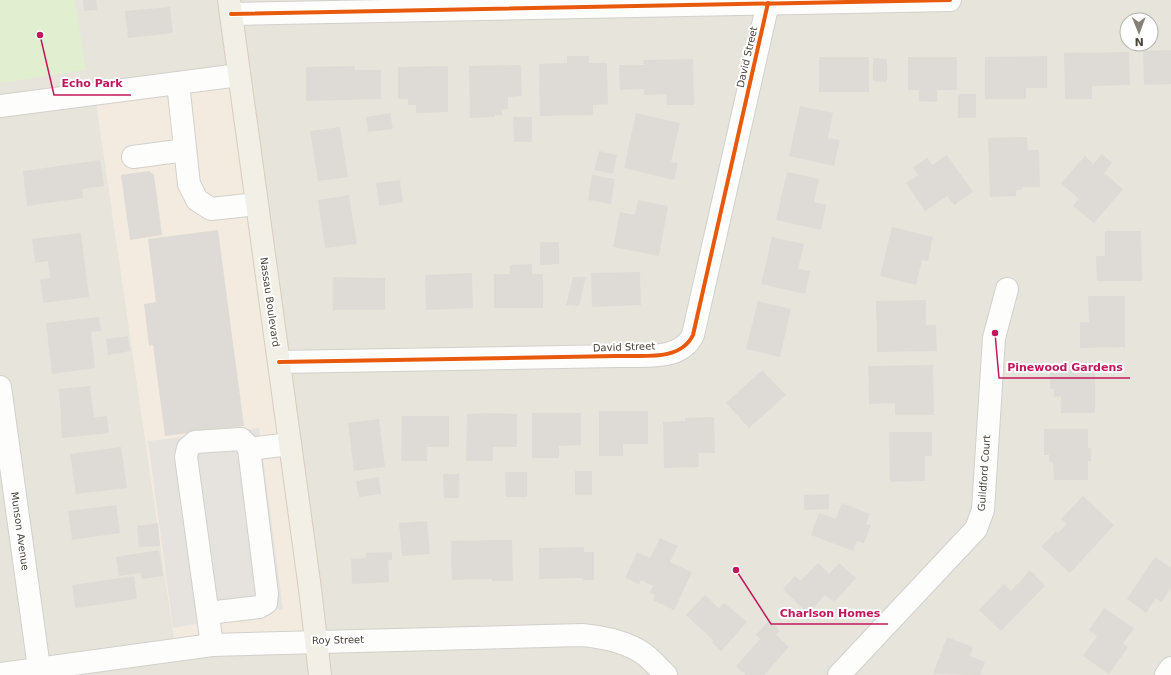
<svg xmlns="http://www.w3.org/2000/svg" width="1171" height="675" viewBox="0 0 1171 675" font-family="'DejaVu Sans',sans-serif">
<rect width="100%" height="100%" fill="#f4f2ee"/>
<path fill="#e7e4dc" fill-rule="evenodd" d="M0,0H1171V675H0ZM1127,20H1151V44H1127Z"/>
<path fill="#f3ebdf" d="M235,81L310,636L175,646L96,102Z"/>
<path fill="#e1eecf" d="M0,0H75L86,70L0,83Z"/>
<path fill="#e6e3df" d="M259,428L283,609L173,628L148,441Z"/>
<g fill="#dedbd6">
<path d="M83,0H96L97,10L84,11Z"/>
<path d="M170,7L173,33L128,38L125,11Z"/>
<path d="M1171,50V84L1144,85L1143,51Z"/>
<path d="M1129,52L1130,85L1092,86V99H1065L1064,53Z"/>
<path d="M567,56H589V63H607L608,104L593,105V115L540,116L539,64L567,63Z"/>
<path d="M1047,56V88H1026V99H985V57Z"/>
<rect x="819" y="57" width="50" height="35"/>
<path d="M908,57H957V90H937V102L919,101V90H908Z"/>
<path d="M873,58L887,59V82L873,81Z"/>
<path d="M693,59L694,105H667L666,94L644,95V89L620,90L619,65H644L643,60Z"/>
<path d="M521,65L522,96L508,97V109L502,110V115H495V117L470,118L469,66Z"/>
<path d="M355,66V70H381V99L306,101V67Z"/>
<path d="M448,66V112L416,113V105H408V99H398V67Z"/>
<rect x="958" y="94" width="18" height="24"/>
<path d="M800,106L833,113L828,138L840,140L834,166L789,156Z"/>
<path d="M390,113L393,129L368,132L366,117Z"/>
<path d="M636,113L680,123L671,162L678,163L674,180L624,168Z"/>
<path d="M513,117H532V142H514Z"/>
<path d="M340,127L348,177L318,181L310,131Z"/>
<path d="M1027,137L1028,150H1039L1040,187H1022V190H1016V196L990,197L988,138Z"/>
<path d="M599,151L617,155L613,174L594,170Z"/>
<path d="M1102,154L1112,163L1104,173L1123,189L1094,223L1073,206L1079,199L1061,183L1085,156L1093,164Z"/>
<path d="M947,155L973,192L954,205L947,196L925,211L906,183L918,175L913,167L927,158L932,165Z"/>
<path d="M100,160L104,186L82,189L83,198L27,206L23,171Z"/>
<path d="M149,171L154,175L162,235L130,240L121,175Z"/>
<path d="M787,172L819,179L814,202L826,205L821,230L776,220Z"/>
<path d="M592,175L615,179L611,204L588,200Z"/>
<path d="M400,180L403,202L379,206L376,183Z"/>
<path d="M349,195L357,244L325,248L318,200Z"/>
<path d="M638,200L668,206L659,256L613,247L620,212L635,215Z"/>
<path d="M892,227L933,237L928,261L922,260L916,285L880,276Z"/>
<path d="M218,230L244,426L165,436L153,345L149,346L144,304L156,302L148,239Z"/>
<path d="M1105,231H1141L1142,281H1097L1096,256H1105Z"/>
<path d="M81,233L89,297L43,303L40,279L50,278L48,261L35,263L32,239Z"/>
<path d="M772,237L804,244L798,269L810,271L805,294L761,284Z"/>
<path d="M540,242H559V264L540,265Z"/>
<path d="M532,264V274H543V308H494V274H510V265Z"/>
<path d="M640,272L641,305L592,307L591,273Z"/>
<path d="M472,273L473,308L426,310L425,275Z"/>
<path d="M333,277L385,278V310H333Z"/>
<path d="M573,277H586L579,306L566,305Z"/>
<path d="M1088,296H1125V347L1080,348V322H1089Z"/>
<path d="M926,300V325H936L937,351L877,352L876,301Z"/>
<path d="M758,301L791,309L780,357L746,349Z"/>
<path d="M99,317L101,331L91,332L95,368L52,374L46,323Z"/>
<path d="M128,336L130,351L108,355L106,339Z"/>
<path d="M1095,363V413H1061V396L1054,397V389H1050V364Z"/>
<path d="M933,365L934,415H895V403L869,404L868,366Z"/>
<path d="M762,370L786,395L749,428L726,403Z"/>
<path d="M90,386L94,417L107,416L109,433L62,438L59,389Z"/>
<path d="M599,411H648V444H623V456H599Z"/>
<path d="M485,413L517,414V447H493V461H466L467,414Z"/>
<path d="M532,413H581V445L559,446V458H532Z"/>
<path d="M402,416H449V447H427V461H401Z"/>
<path d="M714,417L715,453H698L699,467L664,468L663,422L685,421V418Z"/>
<path d="M379,419L385,467L354,471L348,423Z"/>
<path d="M1044,429H1088V448H1091V461H1088V480H1054L1053,462H1049V455H1044Z"/>
<path d="M889,432H932V456H925V481L890,482Z"/>
<path d="M121,447L127,488L76,494L70,454Z"/>
<rect x="575" y="471" width="17" height="24"/>
<path d="M505,472H527V497H506Z"/>
<path d="M443,474H459V498H444Z"/>
<path d="M379,477L381,494L359,497L356,481Z"/>
<path d="M829,494V509L804,510V495Z"/>
<path d="M1083,496L1114,525L1070,573L1044,549L1042,546L1056,531L1058,533L1067,524L1061,519Z"/>
<path d="M842,503L870,514L866,524L871,525L864,543L857,541L853,551L811,535L819,513L836,519Z"/>
<path d="M116,505L120,533L72,540L68,511Z"/>
<path d="M427,521L430,554L402,556L399,523Z"/>
<path d="M158,523L160,546L139,547L137,526Z"/>
<path d="M660,538L678,546L670,562L692,572L674,610L653,600L655,595L650,593L653,586L641,580L639,584L625,578L637,552L650,558Z"/>
<path d="M496,540H512L513,581H492V579L452,580L451,541Z"/>
<path d="M584,547V552H594V580H583V578L539,579V548Z"/>
<path d="M159,550L163,576L142,579L141,573L119,576L116,557Z"/>
<path d="M392,552V560H388L389,582L352,584L351,559L366,558V553Z"/>
<path d="M1155,557L1171,568V588L1161,602L1156,598L1146,613L1127,599Z"/>
<path d="M818,563L829,574L839,563L856,578L834,602L825,595L808,614L783,589L795,576L801,581Z"/>
<path d="M1030,570L1045,586L1001,631L979,610L1004,584L1011,591Z"/>
<path d="M134,576L137,599L75,608L72,585Z"/>
<path d="M705,595L719,608L724,603L747,622L721,651L712,642L714,641L686,615Z"/>
<path d="M1104,608L1134,628L1123,644L1128,647L1109,674L1083,656L1097,636L1089,630Z"/>
<path d="M769,620L780,631L776,635L789,647L764,675H746L736,666L760,639L756,635Z"/>
<path d="M947,637L973,647L970,656L985,662L980,675L933,674Z"/>
</g>
<g fill="none" stroke-linecap="round" stroke-linejoin="round">
<g stroke="#d2d0cb" stroke-width="24">
<g id="minor">
<path d="M231,14L950,0"/>
<path d="M178,83L189,184L197,200L211,209L257,204"/>
<path d="M0,106L239,75"/>
<path d="M133,157L185,150"/>
<path d="M279,362L616,356C642,355 680,362 693,335L768,3"/>
<path d="M0,387L40,675"/>
<path d="M249,449L290,444"/>
<path d="M208,613L259,607L266,603L267,594L249,449L246,444L241,439L195,442L188,448L186,457L212,645"/>
<path d="M0,674L212,645L582,635C603,637 626,641 644,654C652,660 659,668 666,675"/>
<path d="M839,675L976,529L983,510L994,338L1007,289"/>
<path d="M1166,675L1171,668"/>
</g>
</g>
<g stroke="#d6cebb" stroke-width="24">
<path id="major" d="M229,0L310,589L320,675"/>
</g>
<use href="#minor" stroke="#fdfdfc" stroke-width="22"/>
<use href="#major" stroke="#f2efe6" stroke-width="22"/>
<g stroke="#fff" stroke-width="6">
<g id="cycleway">
<path d="M231,14L950,0"/>
<path d="M279,362L616,356C642,355 680,362 693,335L768,3"/>
</g>
</g>
<use href="#cycleway" stroke="#e8590c" stroke-width="4"/>
</g>
<g text-anchor="middle" dominant-baseline="central" stroke-width="4" stroke-linejoin="round" paint-order="stroke">
<g font-size="10" fill="#4b4439" stroke="#fff">
<text transform="translate(747 57) rotate(-77)">David Street</text>
<text transform="translate(270 302) rotate(82)">Nassau Boulevard</text>
<text transform="translate(624 347) rotate(-2)">David Street</text>
<text transform="translate(984 473) rotate(-86)">Guildford Court</text>
<text transform="translate(20 531) rotate(82)">Munson Avenue</text>
<text transform="translate(338 640) rotate(-1)">Roy Street</text>
</g>
</g>
<path fill="none" stroke="#c2185b" stroke-width="1.5" d="M40 35L54 95H131M995 333L999 378H1130M736 570L771 624H888"/>
<g fill="#c2185b" stroke="#fff" stroke-width="1.5">
<circle cx="40" cy="35" r="4"/>
<circle cx="995" cy="333" r="4"/>
<circle cx="736" cy="570" r="4"/>
</g>
<g font-size="11" text-anchor="middle" font-weight="bold" fill="#c2185b" stroke="#fff" stroke-width="4" stroke-linejoin="round" paint-order="stroke">
<text x="92" y="87">Echo Park</text>
<text x="1065" y="371">Pinewood Gardens</text>
<text x="830" y="617">Charlson Homes</text>
</g>
<g transform="translate(1139 32) rotate(179)"><circle r="19" fill="#ffffff" stroke="#b7b4b0"/>
<path d="M0-3L7 15L0 10L-7 15Z" fill="#868178"/>
<text y="-6" font-size="11" font-weight="bold" text-anchor="middle" fill="#4b4439">N</text>
</g>
</svg>
